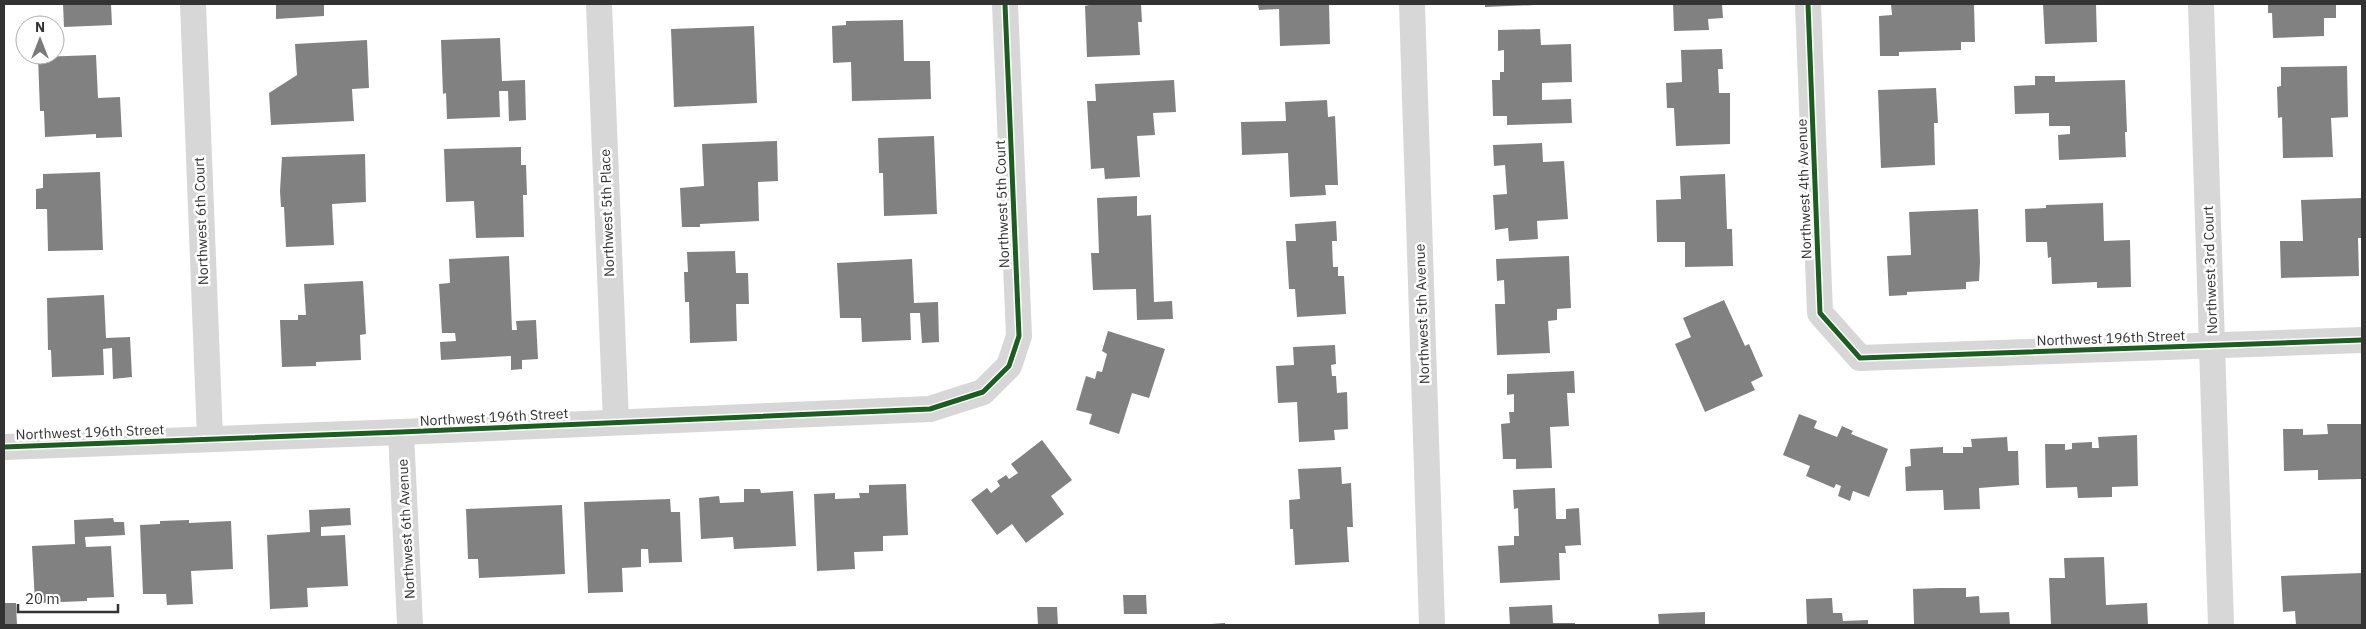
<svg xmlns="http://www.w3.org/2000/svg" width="2366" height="629" viewBox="0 0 2366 629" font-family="'IBM Plex Sans',sans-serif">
<rect width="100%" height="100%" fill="#fff"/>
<g fill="#818181">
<path d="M63,4H111L112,25L64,27Z"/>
<path d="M276,4H324V16L276,19Z"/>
<path d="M1093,4H1141L1142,22H1138L1140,55L1087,57L1085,6Z"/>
<path d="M1258,4H1329L1330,44L1280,46L1279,9L1259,10Z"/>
<path d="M1485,4H1535V5L1485,7Z"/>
<path d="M1673,4H1722L1723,18L1708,19L1709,30L1674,31Z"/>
<path d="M1891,4H1974L1975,42H1961V50L1899,52V56H1880L1879,16L1892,15Z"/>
<path d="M2043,4H2096L2097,42L2045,44Z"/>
<path d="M2268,4H2336V18H2324V36L2273,38L2272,13H2268Z"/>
<path d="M903,20L904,61H930L931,99L852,101L851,62L833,63L832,26L846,25V21Z"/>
<path d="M754,26L757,103L674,107L671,29Z"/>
<path d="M1540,29L1541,45L1571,44L1572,82L1542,83V100L1571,99L1572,123L1507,125V116H1493L1492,80H1500V72H1504V50L1498,51V30Z"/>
<path d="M500,38L502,81L525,80L526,120L509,121L508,91H499L500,117L447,119L446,93L443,94L441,40Z"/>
<path d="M367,40L369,88L352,89L354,121L271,125L269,93L297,75L295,44Z"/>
<path d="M1722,49L1723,69H1718L1719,93H1730V144L1676,146L1674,108H1667L1666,83L1682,82L1681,50Z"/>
<path d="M96,55L98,98L120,97L122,137L96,138V134L45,137L44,111H40L38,57Z"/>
<path d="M2347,66L2348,117L2331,118L2333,157L2283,158L2282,117L2278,118L2277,87L2281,86V67Z"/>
<path d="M2035,76H2055V82L2125,80L2127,132H2125L2126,157L2059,160L2058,135L2070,134V126H2049V113L2015,114L2014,86L2035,85Z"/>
<path d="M1174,80L1176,112L1153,113L1155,135L1137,136L1140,177L1105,179L1104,168L1091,169L1087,101H1096L1095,84Z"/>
<path d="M1936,88L1938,123H1934L1935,165L1881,168L1878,90Z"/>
<path d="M1327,100L1328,117L1335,116L1338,185H1325L1326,195L1290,197L1288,153L1242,155L1241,122L1286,121L1285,102Z"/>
<path d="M934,136L937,214L884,216L883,173H879L878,138Z"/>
<path d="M777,141L778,181L758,182L759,221L700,224V227H682L680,188L704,186L702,144Z"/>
<path d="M1542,143L1543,162L1564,161L1568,219L1537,221L1538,239L1509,241L1508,228L1495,230L1493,195L1507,194L1505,165L1494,166L1493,145Z"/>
<path d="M521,147V165H526L527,195H523L524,237L476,238L474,201L446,202L444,149Z"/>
<path d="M365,154L366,202L332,204L334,245L286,247L284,207H281L280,191L282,157Z"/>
<path d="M100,172L103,250L48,251L47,209H36V189L43,188V174Z"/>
<path d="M1725,174L1727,229H1732L1733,266L1685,267V242H1657L1656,200L1681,199L1680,176Z"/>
<path d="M1137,196V216L1151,215L1154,302L1172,301L1173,319L1137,320L1136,289L1093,290L1091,253H1099L1097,198Z"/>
<path d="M2362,198V238H2358L2359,276L2281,278L2280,241H2303L2301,200Z"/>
<path d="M2103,203L2104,241L2130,240L2131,287L2097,288V282L2052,284L2051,257L2048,258L2047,242H2026L2025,209L2046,208V205Z"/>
<path d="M1978,209L1980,262L1979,281L1966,282V289L1907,292V295L1889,296L1887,256L1911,255L1909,212Z"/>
<path d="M1336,221L1337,241H1332L1333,267H1338V276H1344L1346,314L1297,317L1295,289H1289L1286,241H1296L1295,224Z"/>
<path d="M735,251L736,273H748L749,304H736L737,341L690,343L689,302H685L684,272H688L687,252Z"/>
<path d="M509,256L512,330H517L516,321L536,320L538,359L522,360V369L511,370V356L441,360L440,342L456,341L455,333H442L439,284L450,283L449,259Z"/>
<path d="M1569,256L1571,308L1557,309V320L1548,321L1550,353L1497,355L1495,304H1505L1504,280L1497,281L1496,259Z"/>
<path d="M912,259L914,303L938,302L939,342L922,343L920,313H910L911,340L862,342L861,318H840L837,263Z"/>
<path d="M363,281L366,334L360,335L361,360L316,362V366L282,367L280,320H298V315H306L304,284Z"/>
<path d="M104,295L106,338L130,337L132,377L113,379L112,348L103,349L104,375L52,377L51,350H48L47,298Z"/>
<path d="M1724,300L1745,346L1749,344L1763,376L1751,382L1755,390L1705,412L1675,344L1691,337L1683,318Z"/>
<path d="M1108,331L1165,349L1149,398L1132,393L1119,434L1089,424L1092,414L1076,410L1086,376L1095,379L1097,371L1102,372L1107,354L1102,351Z"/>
<path d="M1335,345L1336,364L1331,365L1332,376H1336L1337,393L1347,392L1348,429L1334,430L1335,440L1299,442L1297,402L1278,403L1276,366L1294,365L1293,347Z"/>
<path d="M1574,371L1575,393H1567L1569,426L1550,427L1552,468L1516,469V459H1503L1501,424L1510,423L1509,412H1514V394L1507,395V374Z"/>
<path d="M1799,414L1817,421L1814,428L1837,437L1842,426L1853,431L1851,434L1888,449L1869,497L1853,491L1850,501L1838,496L1841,486L1836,484L1834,488L1806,476L1810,466L1783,455Z"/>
<path d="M2327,424H2362V479L2318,480V470L2284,471L2283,429H2303V435L2328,434Z"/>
<path d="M2137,435L2138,486L2112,487V497L2078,498L2077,487L2046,488L2045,444H2065V450L2072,449V443L2092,442V448H2099L2098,437Z"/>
<path d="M2007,437L2008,451H2018L2019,485L1979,488L1980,509L1944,510L1943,490L1906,491L1905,467L1911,466L1910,449L1943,447V453H1963V447H1972L1971,439Z"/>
<path d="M1042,440L1072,480L1051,496L1064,514L1026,543L1012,524L997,535L971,500L987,488L991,493L1000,486L997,481L1006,475L1009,479L1018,473L1011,464Z"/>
<path d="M1341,467L1342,484L1351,483L1353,527H1347L1349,562L1295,565L1293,529H1290L1289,500L1300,499L1298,469Z"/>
<path d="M906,484L908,535L883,536V551L854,552L855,569L817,571L814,494L835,493V499L860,498L859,493H869V485Z"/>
<path d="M1555,488L1556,519H1566V509L1579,508L1581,545L1565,546L1566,553H1559L1560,580L1500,583L1498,546L1514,545V536H1519L1518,508L1514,509L1513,490Z"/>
<path d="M744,489H760L761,493L793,491L796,546L734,549L733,537L701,539L699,498L719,496L720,503L744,502Z"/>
<path d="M670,499L671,512H680L682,562L649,563L648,549H641V567L622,568L623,592L588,593L584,502Z"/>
<path d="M562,505L565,574L479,578L478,559H468L466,509Z"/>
<path d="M350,508L351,525L321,527V536L345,535L348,586L307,588L308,607L270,609L267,535L310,532L309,510Z"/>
<path d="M113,518L114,522H124L125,535L85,537L86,547L111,546L114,597L87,598V601L35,603L32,546L75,544L74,520Z"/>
<path d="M189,520V523L231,521L233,569L191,571L193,604L167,605L166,594H143L140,525L160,524V521Z"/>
<path d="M2104,557L2106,605L2147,603L2148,625H2051L2049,578H2065L2064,558Z"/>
<path d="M2362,573V625H2296L2295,611L2283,612L2281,576Z"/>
<path d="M1939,588H1966V597L1979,596L1980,613L2009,612L2010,625H1914L1913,589Z"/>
<path d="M1123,595H1146L1147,614H1124Z"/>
<path d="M1832,598L1833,613H1842L1843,621L1868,620V625H1807L1806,599Z"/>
<path d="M4,603H16L17,625H4Z"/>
<path d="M1552,605L1553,623H1575V625H1510L1509,607Z"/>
<path d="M1037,607H1057L1058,625H1038Z"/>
<path d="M1705,612V625H1659L1658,614Z"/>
<path d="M1225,623V625H1211V624Z"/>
</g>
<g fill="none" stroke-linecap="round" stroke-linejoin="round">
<g stroke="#d7d7d7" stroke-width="26">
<path d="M193,4L210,438"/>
<path d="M599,4L616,422"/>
<path d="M1412,4L1432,625"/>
<path d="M1808,4L1820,313L1860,358L2362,340"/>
<path d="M2201,4L2221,625"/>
<path d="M401,432L410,625"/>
<path d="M4,447L401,432L930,409L983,392L1009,366L1019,336L1005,4"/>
</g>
<g stroke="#fff" stroke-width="8">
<g id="cycleway">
<path d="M1808,4L1820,313L1860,358L2362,340"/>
<path d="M4,447L401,432L930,409L983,392L1009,366L1019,336L1005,4"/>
</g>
</g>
<use href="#cycleway" stroke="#1b5e20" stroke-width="5"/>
</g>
<g text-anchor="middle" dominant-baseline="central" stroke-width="5" stroke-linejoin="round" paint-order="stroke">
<g font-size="14" fill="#333" stroke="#fff">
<text transform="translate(1804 189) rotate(-92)">Northwest 4th Avenue</text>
<text transform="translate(1002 204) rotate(-92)">Northwest 5th Court</text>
<text transform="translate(607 213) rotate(-92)">Northwest 5th Place</text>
<text transform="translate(201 221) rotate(-92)">Northwest 6th Court</text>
<text transform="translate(2210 270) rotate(-92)">Northwest 3rd Court</text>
<text transform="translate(1422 314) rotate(-92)">Northwest 5th Avenue</text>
<text transform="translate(2111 338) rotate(-2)">Northwest 196th Street</text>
<text transform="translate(494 417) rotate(-3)">Northwest 196th Street</text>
<text transform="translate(90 432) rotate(-2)">Northwest 196th Street</text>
<text transform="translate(406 529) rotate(-93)">Northwest 6th Avenue</text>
</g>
</g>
<rect width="2366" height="629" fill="none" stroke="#333333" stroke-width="10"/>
<g transform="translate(40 40)"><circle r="24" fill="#ffffff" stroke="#adadad"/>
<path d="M0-4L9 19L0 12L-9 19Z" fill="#7a7a7a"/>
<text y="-8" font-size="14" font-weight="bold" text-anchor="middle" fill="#333333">N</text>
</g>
<path d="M18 604v8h100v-8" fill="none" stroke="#333333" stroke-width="2.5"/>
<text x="25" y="604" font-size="15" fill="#333333" stroke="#ffffff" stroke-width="4" paint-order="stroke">20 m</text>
</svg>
